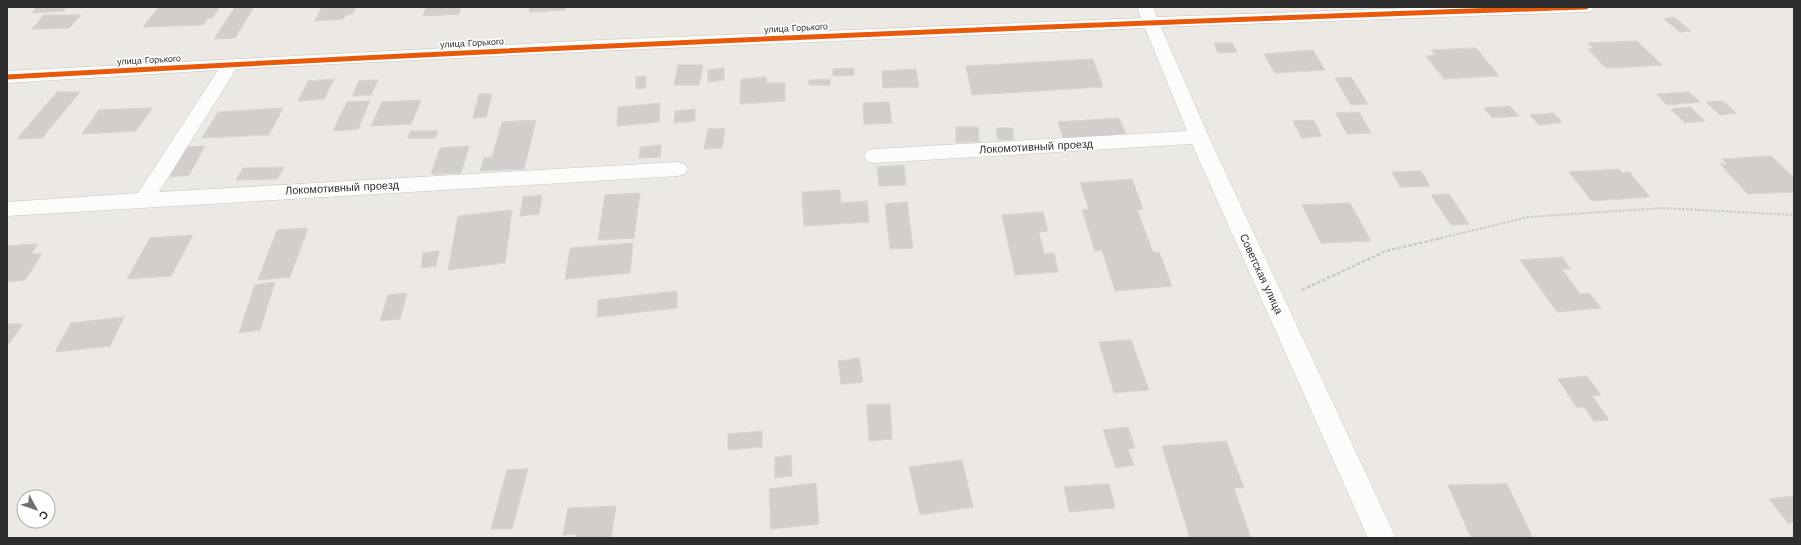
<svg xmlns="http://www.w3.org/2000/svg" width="1801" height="545" viewBox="0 0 1801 545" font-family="'Work Sans',sans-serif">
<rect width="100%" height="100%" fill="#ece8e4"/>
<g fill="#d1cecb" stroke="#d7d4d0">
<path d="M37,7H67L63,11L32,13Z"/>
<path d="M159,7H220L212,18H208L203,25L143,27Z"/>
<path d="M235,7H254L235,38L214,39Z"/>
<path d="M322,7H356L352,14L346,15L343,19L315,21Z"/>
<path d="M426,7H461L459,14L423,16Z"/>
<path d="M530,7H566L565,10L529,12Z"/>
<path d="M44,15H81L69,28L32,29Z"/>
<path d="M1674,17L1691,31L1680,32L1664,19Z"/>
<path d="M1637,41L1662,65L1606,68L1588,49L1593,48L1588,43Z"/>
<path d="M1214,43H1232L1237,52L1218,53Z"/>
<path d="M1476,48L1499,76L1444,79L1426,56L1435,55L1432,50Z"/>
<path d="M1313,50L1325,70L1275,73L1264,54Z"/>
<path d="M1093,59L1103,87L972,95L966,66Z"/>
<path d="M678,65H703L699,85H674Z"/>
<path d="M724,68V80L708,82V70Z"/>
<path d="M854,68V75L833,76V69Z"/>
<path d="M916,69L919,87L883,88L882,71Z"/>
<path d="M646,76V88L636,89V77Z"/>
<path d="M766,77V83H785V101L740,104L741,79Z"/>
<path d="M1351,77L1368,104L1351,105L1335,78Z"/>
<path d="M334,79L324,99L298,101L308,81Z"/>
<path d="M830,79V85H809V80Z"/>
<path d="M378,80L371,95L352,96L359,81Z"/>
<path d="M57,92H80L42,138L17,139Z"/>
<path d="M1689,92L1700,102L1667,105L1657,94Z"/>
<path d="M479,94H492L486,117L473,118Z"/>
<path d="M421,100L411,124L371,126L382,102Z"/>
<path d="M370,101L358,129L333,131L347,102Z"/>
<path d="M1723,101L1736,113L1720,115L1706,102Z"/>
<path d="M889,102L892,123L864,124L863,103Z"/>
<path d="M660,103L659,122L617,126L618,107Z"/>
<path d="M1510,106L1519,116L1492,118L1484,108Z"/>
<path d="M1690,107L1705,121L1685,123L1671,109Z"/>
<path d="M152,108L136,131L82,134L99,110Z"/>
<path d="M283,108L269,135L202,138L218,112Z"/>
<path d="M695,109V121L674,123L675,111Z"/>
<path d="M1359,112L1371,133L1347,134L1336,113Z"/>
<path d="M1553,113L1562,122L1539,125L1530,115Z"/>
<path d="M1119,118L1126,134L1064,139L1058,122Z"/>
<path d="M536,120L524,169L480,171L484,158L492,157L502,122Z"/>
<path d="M1313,120L1322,136L1302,138L1293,121Z"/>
<path d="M956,127H978L979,142H956Z"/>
<path d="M725,128L722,148L704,149L708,129Z"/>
<path d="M996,128H1013L1014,140H998Z"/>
<path d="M411,131H438L435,138H407Z"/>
<path d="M661,145L660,157L639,158L640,147Z"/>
<path d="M205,146L189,175L170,177L186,147Z"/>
<path d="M469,146L461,173L431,174L440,148Z"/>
<path d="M1771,156L1794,178V192L1748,194L1720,164H1727L1722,159Z"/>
<path d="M904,165L906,185L879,186L877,167Z"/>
<path d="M284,167L277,179L236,180L243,168Z"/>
<path d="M1619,169L1623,173L1629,172L1650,197L1592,201L1569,172Z"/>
<path d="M1421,171L1430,186L1400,187L1392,172Z"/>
<path d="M1132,179L1143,209L1137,210L1153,252H1159L1172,286L1115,291L1102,250L1095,251L1082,210L1089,209L1080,183Z"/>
<path d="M840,190L841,203L867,201L869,222L804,226L802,192Z"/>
<path d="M640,193L634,238L598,240L605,195Z"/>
<path d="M1449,194L1469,224L1451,225L1431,195Z"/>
<path d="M542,195L539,214L520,216L523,197Z"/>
<path d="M907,202L913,248L890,249L885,204Z"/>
<path d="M1350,203L1371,241L1321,243L1302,205Z"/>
<path d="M512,210L505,263L448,270L458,216Z"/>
<path d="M1043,212L1048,231L1039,232L1044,254L1054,253L1058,272L1015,275L1002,215Z"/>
<path d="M308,228L290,277L258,280L277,230Z"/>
<path d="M193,235L171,276L127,279L150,238Z"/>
<path d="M633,243L630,273L565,279L570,248Z"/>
<path d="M38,244L31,254H42L25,280L7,282V246Z"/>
<path d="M439,251L436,266L421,268L423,253Z"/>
<path d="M1562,257L1571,269H1562L1580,294L1589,293L1601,308L1557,312L1520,260Z"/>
<path d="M275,282L260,330L239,333L255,285Z"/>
<path d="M677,291V308L597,317L598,300Z"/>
<path d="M407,293L400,319L380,321L388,295Z"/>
<path d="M124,317L110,346L55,352L71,323Z"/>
<path d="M7,324H23L7,346Z"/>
<path d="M1131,340L1149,390L1114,393L1099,342Z"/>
<path d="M859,358L863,382L841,384L838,361Z"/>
<path d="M1587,376L1601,395L1592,396L1609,420L1594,421L1584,407L1577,408L1558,379Z"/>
<path d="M890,404L892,439L869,441L867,405Z"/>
<path d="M1128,427L1135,448L1128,449L1134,465L1116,468L1103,430Z"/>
<path d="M762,431V447L728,450V434Z"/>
<path d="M1226,441L1244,488H1234L1251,538H1190L1162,446Z"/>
<path d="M791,455L792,476L775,478V457Z"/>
<path d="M962,460L973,507L920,515L909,467Z"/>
<path d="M528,469L512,529H491L507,470Z"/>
<path d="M816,483L819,524L771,529L769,489Z"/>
<path d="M1109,484L1115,508L1069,512L1064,487Z"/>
<path d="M1507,484L1533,538H1471L1448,485Z"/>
<path d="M1794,496V522L1788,523L1769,499Z"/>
<path d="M616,506L611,538H576L577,534L563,535L568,508Z"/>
</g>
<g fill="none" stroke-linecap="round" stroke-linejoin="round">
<g stroke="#c5c4c5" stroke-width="1">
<path id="minor" d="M1137,7H1153L1157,17L1436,7H1594L1592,11L1586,12L1161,27L1209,137L1396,538H1368L1192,144L874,163L867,161L864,156L867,151L874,149L1187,131L1145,28L599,51L236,69L159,192L678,162L685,164L688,169L685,174L678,176L7,216V202L138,193L218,70L7,83V71L599,40L1141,18Z"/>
</g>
<path stroke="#c9c9c8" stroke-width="2" stroke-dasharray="2.5 1.5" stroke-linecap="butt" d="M1437,239L1528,217L1663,208L1794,215"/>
<path stroke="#c9c9c8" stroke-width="2.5" stroke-dasharray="3.5 2" stroke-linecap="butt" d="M1302,290L1386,251L1442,238"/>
<use href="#minor" fill="#fcfcfb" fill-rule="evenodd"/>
<g stroke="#fff" stroke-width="7">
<path id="cycleway" d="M7,77C533,47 1059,25 1586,7"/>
</g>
<use href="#cycleway" stroke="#e8590c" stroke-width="5"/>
</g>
<g text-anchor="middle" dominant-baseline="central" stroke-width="3" stroke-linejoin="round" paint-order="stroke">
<g font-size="9" fill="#2e2e2e" stroke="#fff">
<text transform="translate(796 28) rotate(-3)">улица Горького</text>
<text transform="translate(472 43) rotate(-3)">улица Горького</text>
<text transform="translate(149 60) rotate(-3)">улица Горького</text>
</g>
<g font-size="11" fill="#2e2e2e" stroke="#fff">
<text transform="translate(1036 147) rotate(-3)">Локомотивный проезд</text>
<text transform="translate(342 188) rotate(-3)">Локомотивный проезд</text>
<text transform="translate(1261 274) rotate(65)">Советская улица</text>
</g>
</g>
<rect width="1801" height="545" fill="none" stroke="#2e2e2e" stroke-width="16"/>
<g transform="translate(36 509) rotate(130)"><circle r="19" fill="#ffffff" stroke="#ababab"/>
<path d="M0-3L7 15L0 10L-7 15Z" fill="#706f6e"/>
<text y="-6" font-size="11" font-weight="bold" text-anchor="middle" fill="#2e2e2e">С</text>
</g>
</svg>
